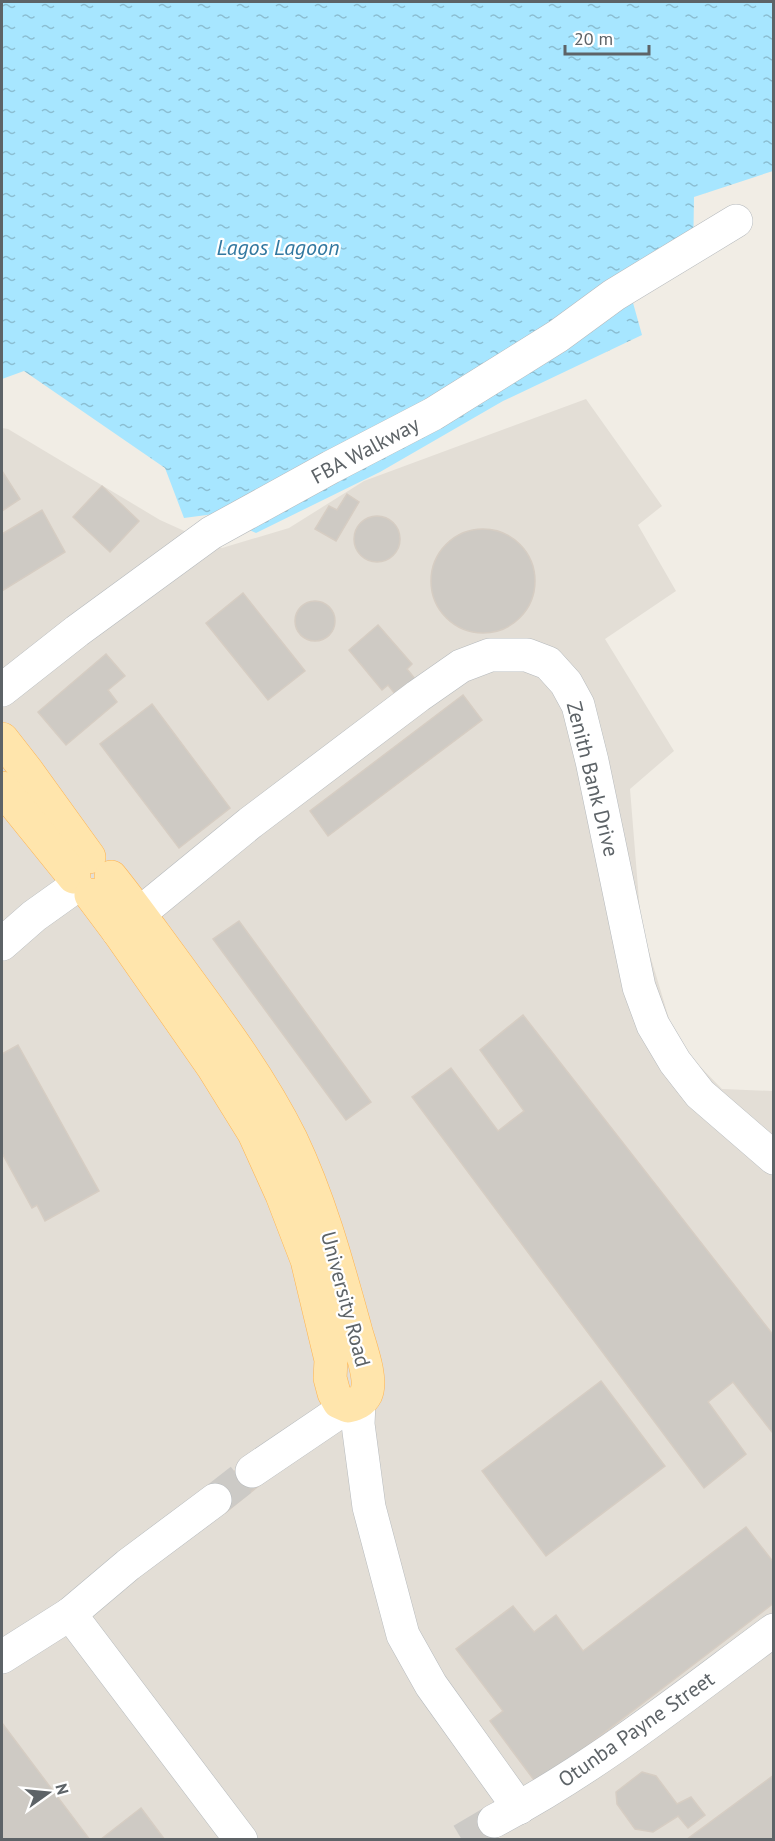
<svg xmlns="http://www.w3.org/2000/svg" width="775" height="1841" viewBox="0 0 775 1841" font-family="'PT Sans',sans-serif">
<defs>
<pattern id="water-ripples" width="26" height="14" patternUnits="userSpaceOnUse" patternTransform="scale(1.5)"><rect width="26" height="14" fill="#a7e6ff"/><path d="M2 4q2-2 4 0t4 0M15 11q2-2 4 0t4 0" fill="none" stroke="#8bbed2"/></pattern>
</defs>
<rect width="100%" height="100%" fill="#f1ede5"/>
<path fill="#e3ded6" d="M586,399L662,506L638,525L676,591L605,639L674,751L630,789L641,925L676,1042L722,1089L773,1091V1839H2V428L8,429L160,520L222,548L289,528L364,481Z"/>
<path fill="url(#water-ripples)" d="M2,2H773V171L694,197L693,259L630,292L642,335L503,401L380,472L256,533L214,514L184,518L165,468L24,371L2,379Z"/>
<g fill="#cecac4" stroke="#d6cdc3" stroke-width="1.5">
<path d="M2,471L20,499L2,511Z"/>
<path d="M102,486L139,521L110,552L73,517Z"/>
<path d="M347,494L359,502L336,541L315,529L329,506L337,510Z"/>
<path d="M42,510L65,552L2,591V534Z"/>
<circle cx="377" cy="539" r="23"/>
<circle cx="483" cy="581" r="52"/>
<path d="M243,593L305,671L268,700L206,623Z"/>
<circle cx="315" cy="621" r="20"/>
<path d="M378,625L412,664L407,669L415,679L396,695L388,685L382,690L349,650Z"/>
<path d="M106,654L125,676L108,690L117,702L66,745L38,712Z"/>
<path d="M463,695L482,720L328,836L310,811Z"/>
<path d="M152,704L230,808L179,848L100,744Z"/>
<path d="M239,921L371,1102L346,1120L213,939Z"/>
<path d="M523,1015L774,1336V1432H772L733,1382L708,1402L746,1454L704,1488L412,1097L451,1068L498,1131L524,1111L480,1050Z"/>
<path d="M18,1045L99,1191L45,1221L37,1205L32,1208L2,1153V1054Z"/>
<path d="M601,1381L665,1466L546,1556L482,1471Z"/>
<path d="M245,1463L261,1484L225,1513L208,1492Z"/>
<path d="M746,1527L774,1563V1603L537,1784L490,1721L503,1711L456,1649L513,1606L534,1632L556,1615L583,1651Z"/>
<path d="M2,1723L90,1840H2Z"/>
<path d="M642,1772L656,1776L677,1804L691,1797L705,1815L688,1828L678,1816L653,1832L635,1829L617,1804L616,1792Z"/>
<path d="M774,1775V1839L686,1840Z"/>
<path d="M141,1808L165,1840H100Z"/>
</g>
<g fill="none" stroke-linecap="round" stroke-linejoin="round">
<g stroke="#cccac6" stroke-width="33" stroke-dasharray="33 16" stroke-linecap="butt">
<path d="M215,1500L252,1471"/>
<path d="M462,1840L494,1821"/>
</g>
<g stroke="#b6babd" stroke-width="34">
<g id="minor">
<path d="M2,690L77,631L211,533L331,467L433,414L558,336L614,295L736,221"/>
<path d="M118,931L250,823L418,696L461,666L490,655H527L548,663L566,683L578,705L592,761L639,987L653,1025L675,1062L700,1094L774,1158"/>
<path d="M2,944L34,916L76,886"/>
<path d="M359,1403L358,1424L369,1507L403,1635L431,1685L519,1808"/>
<path d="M252,1471L348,1406"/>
<path d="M70,1614L241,1840"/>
<path d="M2,1657L70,1614L128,1565L215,1500"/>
<path d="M494,1821C594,1769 683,1697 774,1630"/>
</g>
</g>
<g stroke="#ffb450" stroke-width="34">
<g id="major">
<path d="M2,739L27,771L89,857"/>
<path d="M2,788L74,877"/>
<path d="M91,895L118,931L213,1067L254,1133L282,1195L307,1260L331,1360L330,1378L334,1393L339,1402L348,1406C355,1404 362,1402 366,1394C373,1379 359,1344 355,1328C337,1263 320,1200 291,1139C258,1073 214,1016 171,957C151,930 132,903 111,877"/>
</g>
</g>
<use href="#minor" stroke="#fff" stroke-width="33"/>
<use href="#major" stroke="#ffe5ac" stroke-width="33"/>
</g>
<g text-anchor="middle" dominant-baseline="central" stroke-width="4.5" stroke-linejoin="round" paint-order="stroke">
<g font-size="21" fill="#5d6367" stroke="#fff">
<text transform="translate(365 450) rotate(-28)">FBA Walkway</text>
<text transform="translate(593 779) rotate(76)">Zenith Bank Drive</text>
<text transform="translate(346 1299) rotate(75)">University Road</text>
<text transform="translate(636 1729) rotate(-35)">Otunba Payne Street</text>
</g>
<g font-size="22" font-style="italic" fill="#3278a0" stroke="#fff">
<text x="278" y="247">Lagos Lagoon</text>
</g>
</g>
<rect width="775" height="1841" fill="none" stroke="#5d6367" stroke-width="6"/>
<g transform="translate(48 1793) rotate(75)" stroke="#ffffff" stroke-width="4.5" paint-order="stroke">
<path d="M0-4.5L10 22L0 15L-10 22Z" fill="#5d6367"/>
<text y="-9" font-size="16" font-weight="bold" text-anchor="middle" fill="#5d6367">N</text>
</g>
<path d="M565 45v9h84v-9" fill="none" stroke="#5d6367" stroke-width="3"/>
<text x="574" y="45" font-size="18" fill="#5d6367" stroke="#ffffff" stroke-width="4.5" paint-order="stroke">20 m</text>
</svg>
